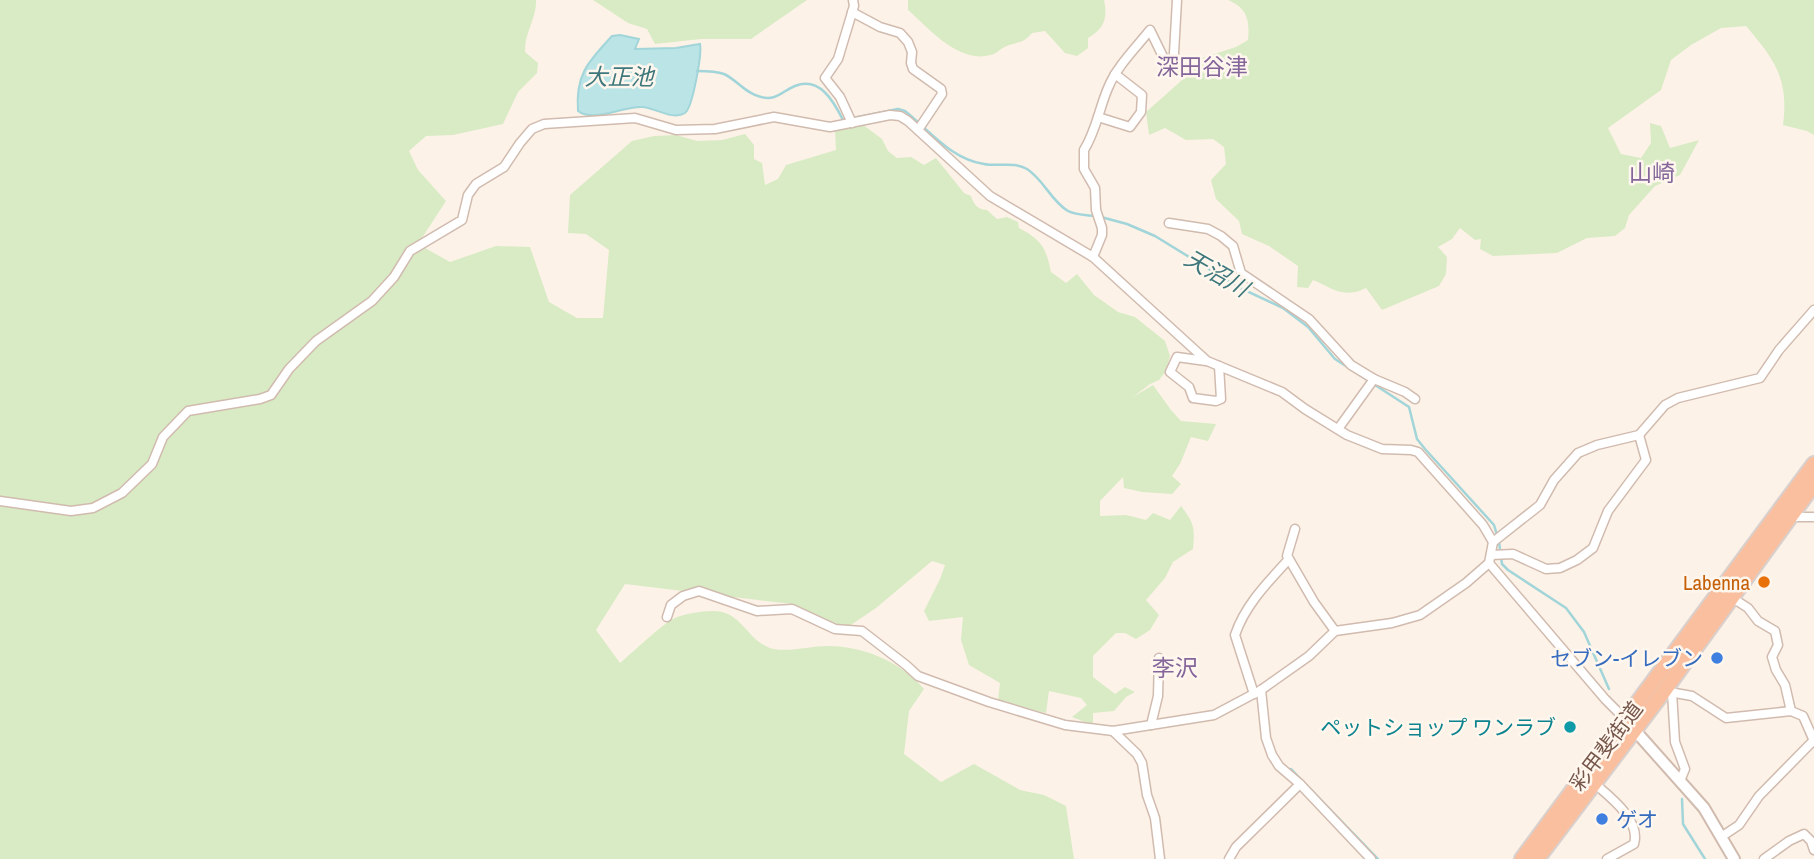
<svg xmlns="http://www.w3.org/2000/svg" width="1814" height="859" viewBox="0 0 1814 859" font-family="'Archivo Narrow','Noto Sans JP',sans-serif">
<rect width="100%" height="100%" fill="#fdf2e7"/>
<g fill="#d8ebc5">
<path d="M0,0H536C537,18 524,33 525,52L538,63L537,73L518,92L503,124L453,135L426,136L409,151L418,170L446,201L418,244L450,262L496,246L530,247L549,302L577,318H603L609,250L586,234L568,233L570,195L632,141L654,136L676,135L697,141L722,140L745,134L754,145V159L762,163L765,185L778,179L786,165L836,150L835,130L862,124L882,139L888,151L897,158L911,157L924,165L936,158L964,193L971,196C974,205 977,209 987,210L997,219L1007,217L1018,222L1019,228C1042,240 1046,248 1051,272L1066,283L1077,274L1094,295L1118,312L1135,317L1165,341L1170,356L1166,371L1159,380L1150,384L1133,397L1153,385L1171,410L1181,421L1216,424L1208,441L1191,437L1180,464L1172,476L1181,484L1172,494L1142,492L1124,488L1123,477L1100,501V516L1126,515L1146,520L1153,513L1170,520L1181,506C1194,523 1195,527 1193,549L1173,562L1165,578L1146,600L1159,615L1150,630L1136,639L1125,633H1116L1093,656V677L1115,694L1125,687L1135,692L1126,697L1114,711L1093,713V725L1072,717L1087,705L1081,698L1049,691L1046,713L998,701L1000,683L969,665L961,640L963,617L929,621L924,611L940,579L945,565L932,561L876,608L845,629L792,604L625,584L596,630L620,663C632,653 663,623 675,618C684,614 701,611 712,611C743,610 747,643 774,649C791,652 811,646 828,646C864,646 901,662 924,689L909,711L904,754L941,782L974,764L1020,790L1044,795L1066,806L1074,859H0Z"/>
<path d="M593,0H807L751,39H701L655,44L647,29L628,23Z"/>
<path d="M908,0H1104C1108,19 1104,28 1088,38V48L1077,56L1065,53L1045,31L1032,33C1022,45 1016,41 1003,48C1000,49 997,53 994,54C960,66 931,30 908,10Z"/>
<path d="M1228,0H1814V135L1807,131L1783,125C1789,79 1775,60 1746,26L1721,28L1691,45L1671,60L1661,90L1608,128L1621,154L1641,158L1651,143L1650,123L1661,126L1670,148L1699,140L1680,175L1655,186L1629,215L1625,228L1615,236L1587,238L1557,253L1493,256L1480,249L1481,239L1475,240L1460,228L1452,239L1438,247L1447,257L1446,274L1439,286L1382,310L1366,288C1344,299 1334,289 1313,280L1308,288L1297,287L1298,266L1269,246L1242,234L1239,221L1216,199L1211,180L1226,164L1224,147L1213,139L1186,140L1165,128L1149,135L1146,112L1180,82L1199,59L1236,47L1248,40C1250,20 1247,8 1228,0Z"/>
</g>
<path fill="#bbe4e7" stroke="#a1d5d9" stroke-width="2" d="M620,35L639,39L635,49L676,48L700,44C702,53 693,107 685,113C672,121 654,107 642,107C623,106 594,123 578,111C575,74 589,61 612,36Z"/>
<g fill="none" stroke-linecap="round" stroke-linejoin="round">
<g stroke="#a1d5d9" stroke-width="2.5">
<path d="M697,71C705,71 716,71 724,74C737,80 746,94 761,97C777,101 782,91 795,86C820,76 834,102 843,120L846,119"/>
<path d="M853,118L898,109L905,111C930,131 951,159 984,164C998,167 1014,161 1027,169C1044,180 1051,201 1068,211C1075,215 1087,215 1095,216"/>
<path d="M1101,217L1127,224L1155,236L1238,287L1283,308L1308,327L1335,359L1409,407L1417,439L1425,449L1494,525L1497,535"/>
<path d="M1499,542L1502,564L1508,570L1566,608L1584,632L1609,689"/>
<path d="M1291,769L1378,859"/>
<path d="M1682,799L1683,824L1705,859"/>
</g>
<g stroke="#d1bbaf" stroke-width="11">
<g id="minor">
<path d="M852,12L880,27L900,33L908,42L912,52L911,63L913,69L941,89L942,94L918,130"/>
<path d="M1098,117L1130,127L1141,112L1142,95L1115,74"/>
<path d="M852,123L840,97L825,78L838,59L854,6L853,0"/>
<path d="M1169,223L1208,229L1221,236L1233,246L1241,273L1309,319L1351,365L1374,379L1338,429"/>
<path d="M1093,257L1102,235V228L1096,210L1095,188L1084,169V150C1096,131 1099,109 1108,88C1117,66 1135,49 1150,30L1170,71H1173L1177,0"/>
<path d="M1206,361L1177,357L1170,372L1189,387L1193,398L1216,401L1221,399L1219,366"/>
<path d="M1374,379L1405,392L1415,399"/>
<path d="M0,501L71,511L93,508L122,493L152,464L163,437L188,411L260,399L271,395L289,369L316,341L372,301L394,277L410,251L462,220L468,195L476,184L504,167L520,143L532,129L544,124L635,118L676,130L715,129L774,117L830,127L890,115L900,116L908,121L990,196L1093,257L1207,361L1282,392L1305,409L1347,435L1382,449L1411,450L1418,452L1483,525L1493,542L1489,563L1466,583L1420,615L1392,623L1335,631L1309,656L1261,690L1214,715L1113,731L1065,725L989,702L918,676L906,665L862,631L835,629L792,609L757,611L699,591L683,596L671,605L667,617"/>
<path d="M1789,517H1814"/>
<path d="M1295,529L1287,556L1289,559L1314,602L1335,631"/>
<path d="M1493,542L1540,505L1554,480L1578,453L1597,445L1639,435L1665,405L1678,398L1760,378L1779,350L1814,310"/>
<path d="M1491,555L1513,554L1546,569L1560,568L1577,560L1593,548L1608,511L1646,460L1639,435"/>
<path d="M1489,563L1605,699L1625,719"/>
<path d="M1731,597L1748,608L1758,621L1775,631L1778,645L1772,657L1776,670L1785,685L1791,711"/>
<path d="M1261,690L1266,738L1272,755L1279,766L1300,784L1371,859"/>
<path d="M1664,691L1692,696L1726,718L1791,711L1803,716L1814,741"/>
<path d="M1672,692L1675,742L1685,769L1680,781"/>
<path d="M1254,694L1235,635C1245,605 1268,582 1289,559"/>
<path d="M1151,725L1158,696L1159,658"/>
<path d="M1113,731L1137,754L1142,763L1147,795L1155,818L1160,859"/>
<path d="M1594,783C1610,797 1641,820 1634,844L1607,859"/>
<path d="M1721,837L1739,825L1759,796L1813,741"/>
<path d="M1229,859L1236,847L1300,784"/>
<path d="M1764,859L1789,841L1804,834L1811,841L1814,850"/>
</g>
</g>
<g stroke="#d1bbaf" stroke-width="14">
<path id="tertiary" d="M1631,726L1704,808L1734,859"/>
</g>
<g stroke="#d9d0cd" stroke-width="18">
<g id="trunk">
<path d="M1522,859L1814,464"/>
<path d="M1537,859L1664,691L1814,484"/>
</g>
</g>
<use href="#minor" stroke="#fff" stroke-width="8"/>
<use href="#tertiary" stroke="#fff" stroke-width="10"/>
<use href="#trunk" stroke="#fabf9e" stroke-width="14"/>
</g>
<circle fill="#e8710a" stroke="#fff7ee" stroke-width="2.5" cx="1764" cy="582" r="7"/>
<g fill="#3f7fe0" stroke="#fff7ee" stroke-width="2.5">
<circle cx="1717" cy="658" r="7"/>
<circle cx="1602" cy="819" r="7"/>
</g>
<circle fill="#0f9aa8" stroke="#fff7ee" stroke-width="2.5" cx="1570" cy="727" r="7"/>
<g text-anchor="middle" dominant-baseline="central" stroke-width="5" stroke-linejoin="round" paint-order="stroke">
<g font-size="21" fill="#c56008" stroke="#fff7ee" text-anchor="end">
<text x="1750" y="582">Labenna</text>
</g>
<g font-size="21" fill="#366cbe" stroke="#fff7ee" text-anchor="end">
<text x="1703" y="658">セブン-イレブン</text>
<text x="1616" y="819" text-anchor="start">ゲオ</text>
</g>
<g font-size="21" fill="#0d838f" stroke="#fff7ee" text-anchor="end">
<text x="1556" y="727">ペットショップ ワンラブ</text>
</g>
<g font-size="21" fill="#77574b" stroke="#fff7ee">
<text transform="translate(1606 746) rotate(-53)">彩甲斐街道</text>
</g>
<g font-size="23" fill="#84669a" stroke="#fff7ee">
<text x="1202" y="66">深田谷津</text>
<text x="1652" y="172">山崎</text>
<text x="1175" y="667">李沢</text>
</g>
<g font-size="23" font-style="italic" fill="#3e787c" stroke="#fff7ee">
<text x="619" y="76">大正池</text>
<text transform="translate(1217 273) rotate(30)">天沼川</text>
</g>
</g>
</svg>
